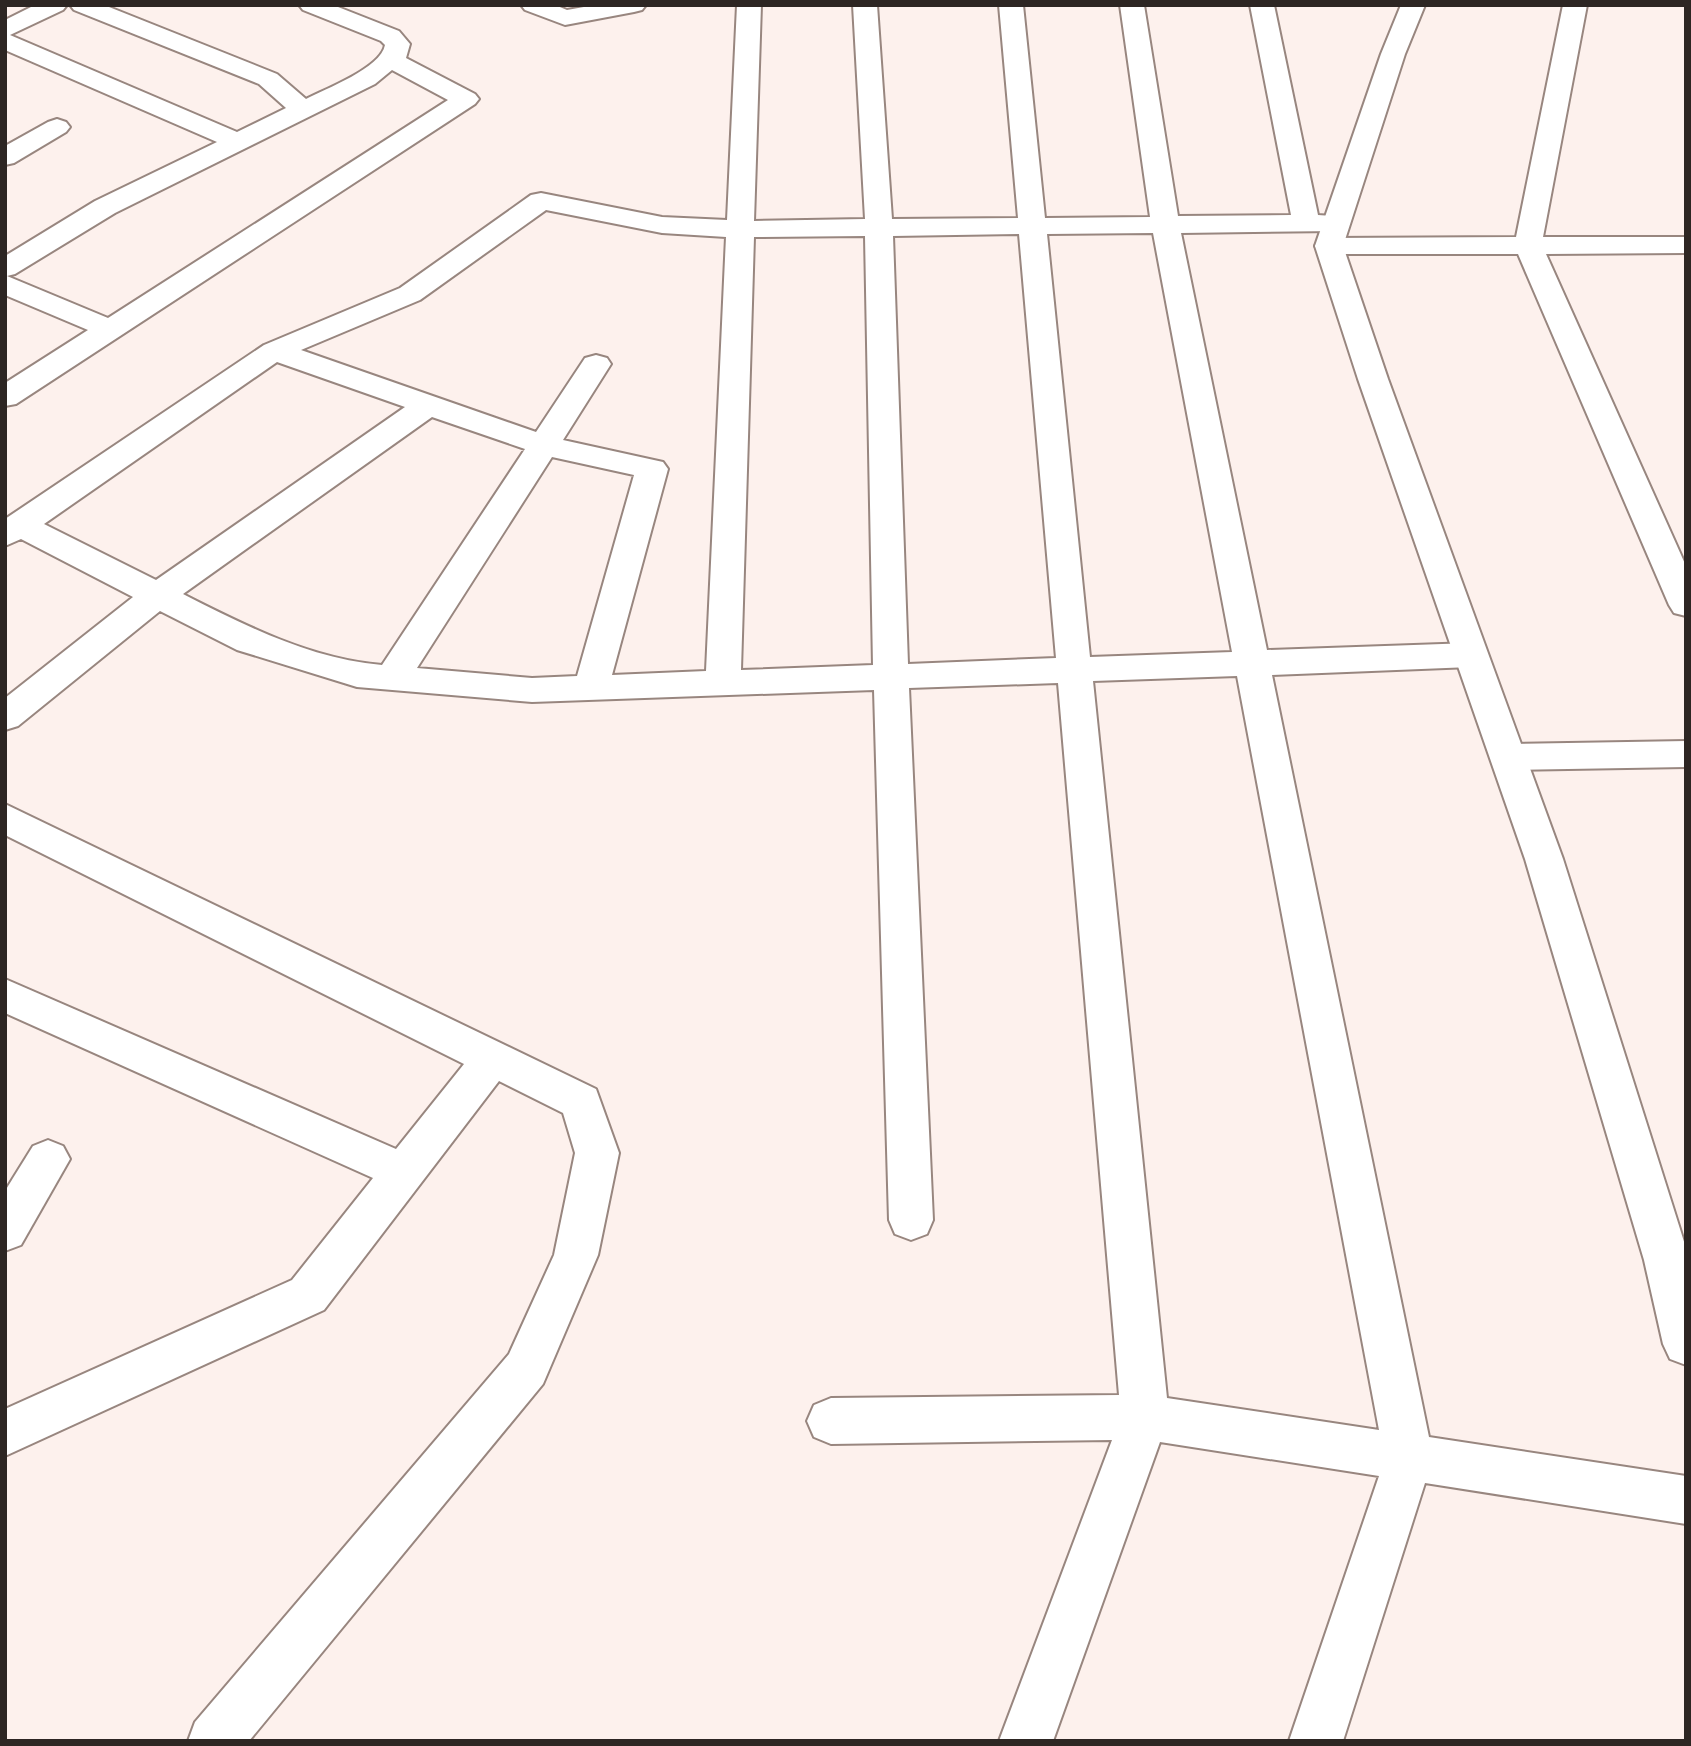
<svg xmlns="http://www.w3.org/2000/svg" width="1691" height="1746" viewBox="0 0 1691 1746" font-family="Mulish,sans-serif">
<rect width="100%" height="100%" fill="#fdf1ed"/>
<g fill="none" stroke-linecap="round" stroke-linejoin="round">
<g stroke="#98867f" stroke-width="4">
<g id="minor">
<path d="M35,5H67L63,10L10,35L237,132L286,108L259,84L74,10L70,5H104L277,74L306,99C325,89 381,68 385,45L381,41L303,10L299,5H333L399,31L410,44L406,58L475,94L479,99L475,104L16,404L5,406V383L88,330L5,295V256L95,201L217,142L5,50V20ZM392,70L448,100L108,318L7,276L15,274L115,213L375,84Z"/>
<path d="M521,5H555L567,10L595,5H646L642,10L634,12L565,25L525,10Z"/>
<path d="M737,5H761L754,221L865,219L853,5H877L892,219L1018,218L999,5H1023L1045,218L1150,217L1120,5H1144L1178,216L1291,215L1250,5H1274L1318,215L1346,217L1350,223L1346,229L1336,231L1181,233L1267,650L1471,643L1483,646L1488,655L1483,664L1471,667L1272,675L1429,1437L1686,1476V1524L1425,1483L1343,1741H1289L1379,1476L1160,1442L1053,1741H999L1112,1440L831,1444L814,1437L807,1421L814,1405L831,1398L1119,1395L1058,683L909,688L933,1220L927,1234L911,1240L895,1234L889,1220L874,690L532,702L357,687L237,650L160,611L18,726L5,730V698L133,597L21,539L5,546V519L264,345L400,288L531,195L541,193L662,217L727,220ZM546,210L662,233L726,237L706,671L612,675L668,469L663,462L563,440L611,364L607,358L596,355L585,358L536,432L301,350L420,300ZM1153,233L1232,652L1090,657L1047,234ZM1019,234L1056,658L908,664L893,236ZM865,236L873,665L741,670L754,237ZM277,362L405,407L156,580L44,524ZM432,417L525,449L382,665C311,659 246,626 183,594ZM552,457L634,475L577,676L532,678L417,668ZM1237,676L1379,1430L1167,1398L1093,681Z"/>
<path d="M1563,5H1587L1543,237H1686V253L1546,254L1686,566V616L1674,613L1669,605L1518,254H1329L1319,252L1315,246L1319,240L1329,238L1516,237Z"/>
<path d="M57,119L66,122L70,127L66,132L14,163L5,165V146L48,122Z"/>
<path d="M1686,741V767L1508,770L1495,766L1490,757L1495,748L1508,744Z"/>
<path d="M5,804L596,1089L619,1153L598,1255L543,1384L249,1741H188L195,1722L509,1354L554,1255L575,1153L563,1113L499,1081L324,1310L5,1456V1409L292,1280L373,1178L5,1013V979L396,1149L464,1064L5,835Z"/>
<path d="M48,1140L63,1146L70,1159L21,1245L5,1251V1191L33,1146Z"/>
</g>
</g>
<g stroke="#98867f" stroke-width="4">
<path id="tertiary" d="M1401,5H1425L1405,54L1343,246L1388,379L1563,859L1686,1248V1365L1670,1359L1663,1344L1644,1260L1525,859L1358,379L1315,246L1381,54Z"/>
</g>
<use href="#minor" fill="#fff" fill-rule="evenodd"/>
<use href="#tertiary" fill="#fff" fill-rule="evenodd"/>
</g>
<rect width="1691" height="1746" fill="none" stroke="#2d2623" stroke-width="14"/>
</svg>
